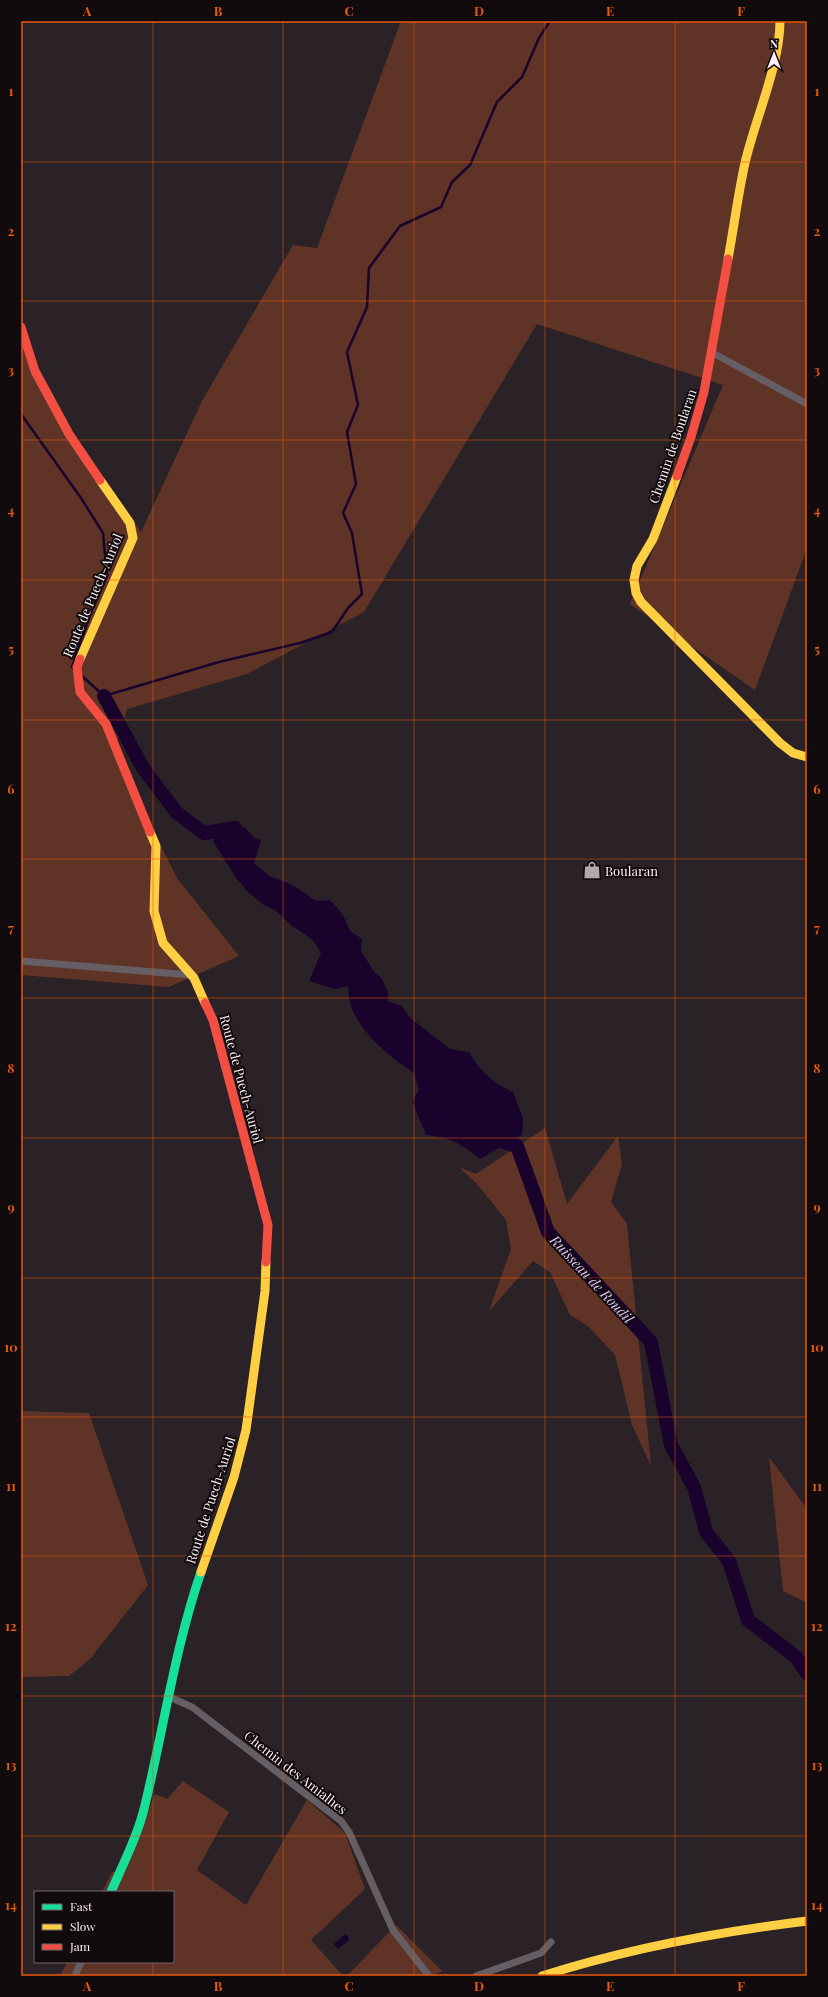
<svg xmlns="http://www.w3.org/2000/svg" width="828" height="1997" viewBox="0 0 828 1997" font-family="'Playfair Display',serif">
<rect width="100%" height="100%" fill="#2a2226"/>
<g fill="#603327">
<path d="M401,21H807V548L755,690L630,604L723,385L537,324L364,612L247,674L127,709L114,753L177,878L239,956L169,987L21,975V318L37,371L72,431L141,532L202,401L293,245L317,248Z"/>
<path d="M545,1128L567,1204L618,1136L622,1164L611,1202L627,1224L651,1466L632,1425L615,1355L588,1326L570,1315L550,1272L533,1261L489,1311L511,1249L506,1220L477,1184L459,1167L476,1174Z"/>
<path d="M21,1411L89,1413L148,1585L90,1659L69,1676L21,1677Z"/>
<path d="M769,1457L807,1509V1603L783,1591Z"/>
<path d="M183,1781L229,1812L197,1870L246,1905L307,1800L345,1833L365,1889L311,1940L343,1976H60L67,1962H173V1892H102L112,1872L124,1870L155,1794L167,1799Z"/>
<path d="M396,1925L442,1971L432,1976H347Z"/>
</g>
<g fill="#19032c">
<path d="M220,826L244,827L255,838L261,840L254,863L269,876L291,884L316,901L330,900L343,915L350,931L362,939L361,951L373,970L382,979L388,992V1001L402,1006L409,1017L450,1049L469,1052C483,1074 490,1081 513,1092L523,1118L522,1135L480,1159C461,1143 451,1138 426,1135L412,1101L419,1090L414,1073C391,1058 364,1036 353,1011C349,1003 349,994 348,986L334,989L309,981L321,953L312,939L292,926L276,911L264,905L248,892L236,878L213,841Z"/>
<path d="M345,1934L348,1936L349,1940L338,1949L334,1944Z"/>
</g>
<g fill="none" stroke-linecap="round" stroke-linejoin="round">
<g stroke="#19032c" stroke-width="2.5">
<path d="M21,414L81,498L103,533L107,576L91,612L72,667L74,669"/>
<path d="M82,676L104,696L219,662L300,643L332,632L348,608L362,594L352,533L343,513L356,484L347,432L358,405L347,352L367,307L369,268L400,226L441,207L452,182L470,165L497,102L522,77L539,38L550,21"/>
</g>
<g stroke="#19032c" stroke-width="14">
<path d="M104,696L143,768L177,813L204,833L235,828"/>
<path d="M490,1138L517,1146L548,1232L651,1342L671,1445L694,1487L706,1532L729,1561L748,1620L796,1657L807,1673"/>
</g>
<g stroke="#665e65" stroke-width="7">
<path d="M713,353L807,404"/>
<path d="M21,961L191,975"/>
<path d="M167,1696L192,1707L341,1821L349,1832L393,1930L429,1976"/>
<path d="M75,1976L81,1962"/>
<path d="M476,1976L541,1953L551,1942"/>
</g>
<path stroke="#16e098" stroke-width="9" d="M111,1892C123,1864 138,1835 145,1805C164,1727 175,1648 201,1572"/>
<g stroke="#ffcf43" stroke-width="9">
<path d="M728,259C734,227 738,194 745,163C755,119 780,65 780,21"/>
<path d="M677,476L653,539L637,566L634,580L636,593L641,602L780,743L793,753L807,757"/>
<path d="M80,659L133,538L130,523L100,480"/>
<path d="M150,832L156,846L154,911L163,943L194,978L205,1003"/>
<path d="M201,1572L234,1477L246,1430L265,1291L266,1262"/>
<path d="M542,1976C629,1948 717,1932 807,1921"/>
</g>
<g stroke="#f24e42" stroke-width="9">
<path d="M21,327L35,371L69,434L100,480"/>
<path d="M677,476L691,437L704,392L728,259"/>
<path d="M80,659L77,667L80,692L106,724L150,832"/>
<path d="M205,1003L213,1020L268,1225L266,1262"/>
</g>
</g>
<path fill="none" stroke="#e8590c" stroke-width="1" stroke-opacity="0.55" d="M153,21V1892M283,21V1976M414,21V1976M545,21V1976M675,21V1976M21,162H807M21,301H807M21,440H807M21,580H807M21,720H807M21,859H807M21,998H807M21,1138H807M21,1278H807M21,1417H807M21,1556H807M21,1696H807M21,1836H807M153,1962V1976"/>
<defs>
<g id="shop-bare" transform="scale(1.38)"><path d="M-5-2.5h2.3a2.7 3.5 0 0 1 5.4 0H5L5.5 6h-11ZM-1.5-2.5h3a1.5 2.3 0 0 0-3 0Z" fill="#b2a8ac" stroke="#120b0e" stroke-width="2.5" paint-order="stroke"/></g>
</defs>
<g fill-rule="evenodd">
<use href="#shop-bare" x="592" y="870"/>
</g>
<g text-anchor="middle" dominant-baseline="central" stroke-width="4" stroke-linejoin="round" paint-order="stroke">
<g font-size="13" fill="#fbf0f4" stroke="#120b0e">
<text transform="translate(672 446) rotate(-71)">Chemin de Boularan</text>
<text transform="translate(92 595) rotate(-67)">Route de Puech-Auriol</text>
<text transform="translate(242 1079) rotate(75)">Route de Puech-Auriol</text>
<text transform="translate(210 1500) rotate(-72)">Route de Puech-Auriol</text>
<text transform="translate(296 1772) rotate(38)">Chemin des Amialhes</text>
</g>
<g font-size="13" fill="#fbf0f4" stroke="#120b0e" text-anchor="start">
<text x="605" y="870">Boularan</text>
</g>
<g font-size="14" font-style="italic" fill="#dac4f8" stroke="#120b0e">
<text transform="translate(592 1279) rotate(47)">Ruisseau de Roudil</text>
</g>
</g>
<rect width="828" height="1997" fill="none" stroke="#120b0e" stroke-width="44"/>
<rect x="34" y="1891" width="140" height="72" fill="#120b0e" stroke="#6f676a"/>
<rect x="42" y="1904" width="20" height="6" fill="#16e098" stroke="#6f676a"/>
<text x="70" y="1911" font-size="12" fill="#fbf0f4">Fast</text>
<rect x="42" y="1924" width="20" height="6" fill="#ffcf43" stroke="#6f676a"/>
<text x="70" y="1931" font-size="12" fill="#fbf0f4">Slow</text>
<rect x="42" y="1944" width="20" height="6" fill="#f24e42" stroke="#6f676a"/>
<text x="70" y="1951" font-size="12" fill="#fbf0f4">Jam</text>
<g transform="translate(774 54)" stroke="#120b0e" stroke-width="3" paint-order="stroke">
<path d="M0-3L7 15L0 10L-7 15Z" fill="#fbf0f4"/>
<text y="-6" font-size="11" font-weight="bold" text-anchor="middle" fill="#fbf0f4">N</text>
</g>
<rect x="22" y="22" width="784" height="1953" fill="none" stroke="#e8590c" stroke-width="1.5"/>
<g font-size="13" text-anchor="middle" font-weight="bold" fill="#e8590c">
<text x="87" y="16">A</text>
<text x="218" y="16">B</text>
<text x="349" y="16">C</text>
<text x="479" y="16">D</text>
<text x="610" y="16">E</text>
<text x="741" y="16">F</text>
<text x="11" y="96">1</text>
<text x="817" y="96">1</text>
<text x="11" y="236">2</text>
<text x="817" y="236">2</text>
<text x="11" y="375">3</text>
<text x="817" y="375">3</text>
<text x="11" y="515">4</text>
<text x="817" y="515">4</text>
<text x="11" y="654">5</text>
<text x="817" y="654">5</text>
<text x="11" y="794">6</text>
<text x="817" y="794">6</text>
<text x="11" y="933">7</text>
<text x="817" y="933">7</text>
<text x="11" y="1073">8</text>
<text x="817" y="1073">8</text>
<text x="11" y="1212">9</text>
<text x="817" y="1212">9</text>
<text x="11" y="1352">10</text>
<text x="817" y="1352">10</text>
<text x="11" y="1491">11</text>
<text x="817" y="1491">11</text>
<text x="11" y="1631">12</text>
<text x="817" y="1631">12</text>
<text x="11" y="1770">13</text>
<text x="817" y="1770">13</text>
<text x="11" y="1910">14</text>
<text x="817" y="1910">14</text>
<text x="87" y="1991">A</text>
<text x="218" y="1991">B</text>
<text x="349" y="1991">C</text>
<text x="479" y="1991">D</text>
<text x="610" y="1991">E</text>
<text x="741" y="1991">F</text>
</g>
</svg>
